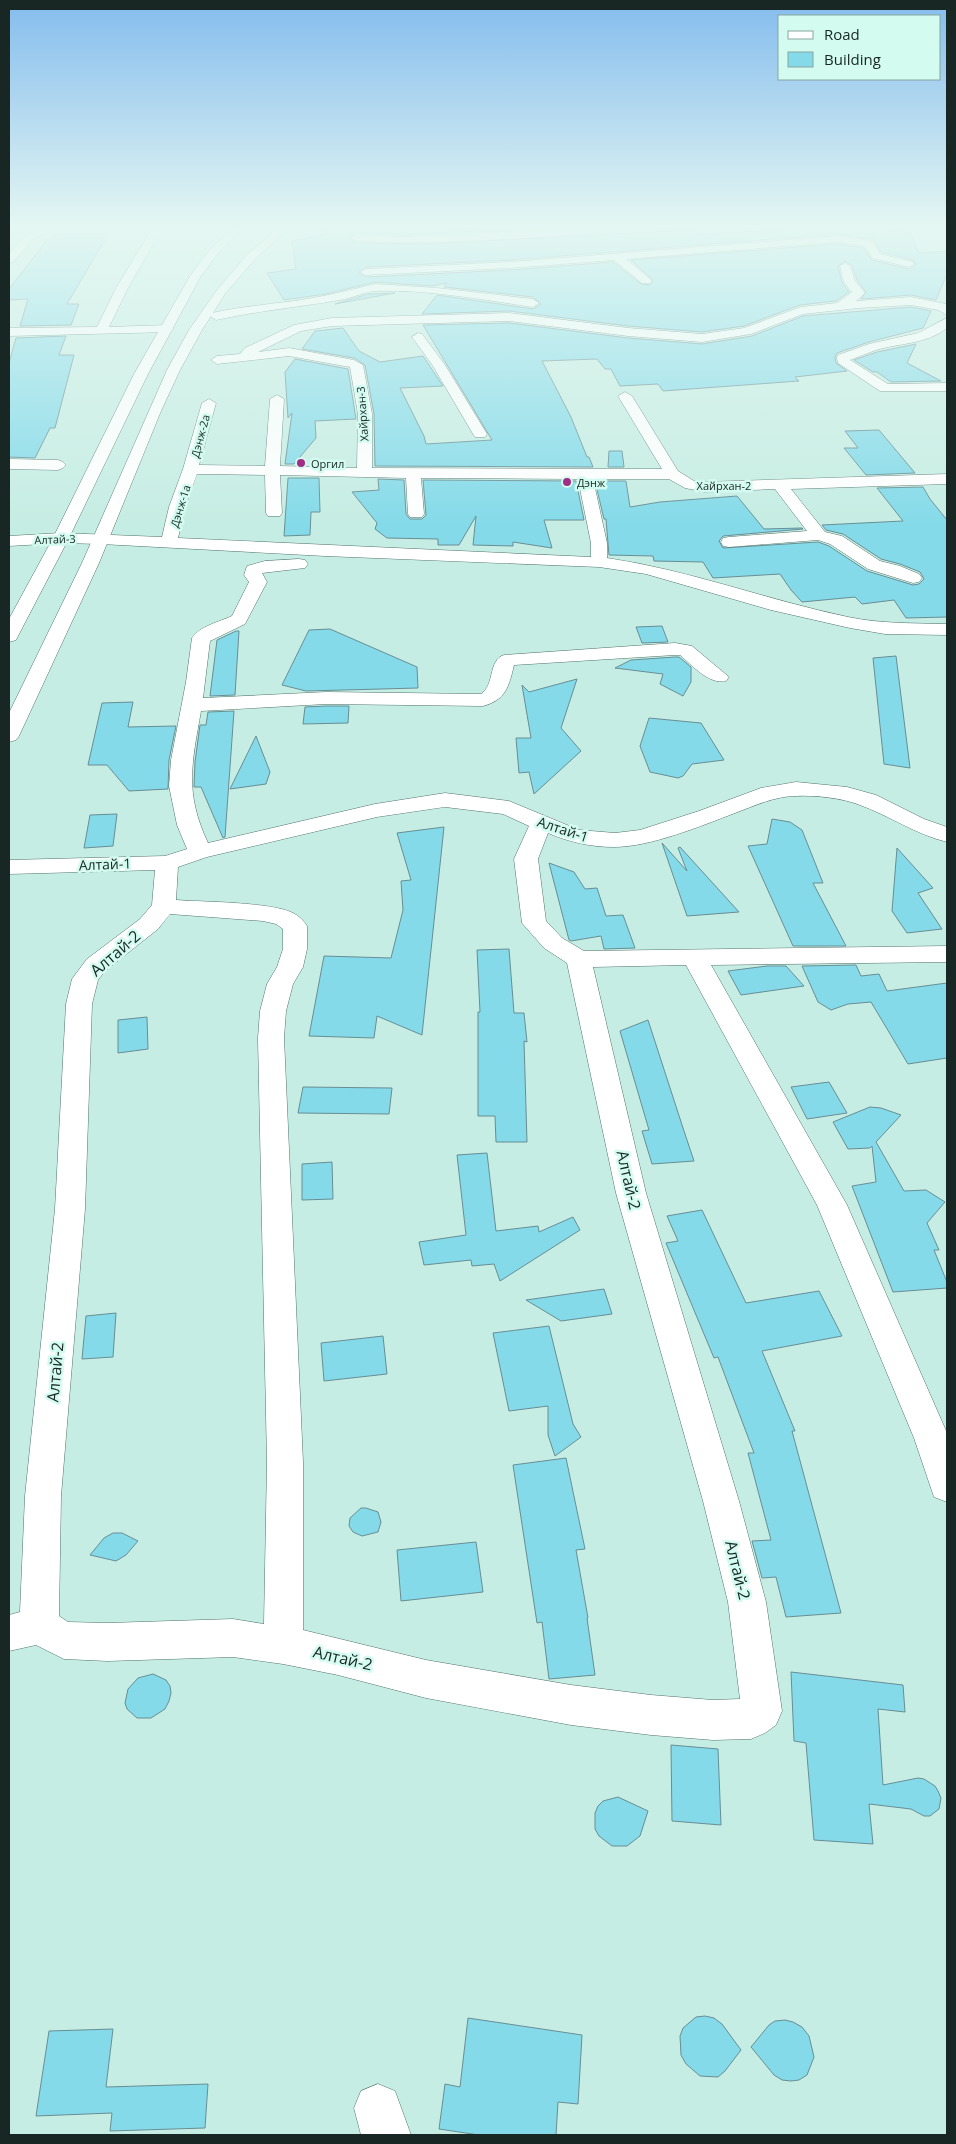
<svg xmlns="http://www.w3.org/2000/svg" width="956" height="2144" viewBox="0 0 956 2144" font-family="'Open Sans',sans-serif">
<rect width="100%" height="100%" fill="#c6ede3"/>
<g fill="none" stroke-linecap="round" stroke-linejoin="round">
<path stroke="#8fc8f4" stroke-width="4.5" d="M943,227L947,230"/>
</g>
<g fill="#84dae9" stroke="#688e94" fill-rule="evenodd">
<path d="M321,227H486V229L550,227L404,235L356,233L349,237L356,243L424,244L693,230L699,234L785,230L780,227H884L911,235L919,253L947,251V274L936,300L911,295L861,299L866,292L857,280L852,265L844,261L838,266L842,282L849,292L836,301L800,305L744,326L702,332L628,326L509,311L422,314L437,295L533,309L541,304L533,297L444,287L447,283L432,286L375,282L326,294L284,300L267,273L296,269L292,241L323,235ZM837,234L873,239L881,252L913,260L916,265L909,269L872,260L864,248L837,244L631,260L653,280L650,285L641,284L613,262L511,270L366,277L358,273L366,267L511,260Z"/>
<path d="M109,233L67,304H79L71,325L20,326L28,299L9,300V289L48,239H52L54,234Z"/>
<path d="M395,293L335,304L368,294Z"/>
<path d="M911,307L931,311L923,328L869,342L837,353L835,357L836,363L847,371L795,377L799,381L663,391L658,384L620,386L611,369H605L597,359L542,361L571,417L587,457H589L593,467L375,466L374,414L365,365L354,358L302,349L315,331L343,328L359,351L380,362L423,356L443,386L400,388L424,436L426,444L492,440L423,325L509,323L628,338L702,344L752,336L803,316Z"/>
<path d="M66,336L59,355H74L55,428H50L35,458L9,457V363L16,338Z"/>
<path d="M916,344L907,363L941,381L891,382L877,372H873L854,360L877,352Z"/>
<path d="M295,359L348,369L356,419L315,421L316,438L294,464H285L292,413L288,418L285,372Z"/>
<path d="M879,430L915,473L866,475L844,448H858L845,431Z"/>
<path d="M609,451H622L624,467H608Z"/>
<path d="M288,478H319L320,512H311L310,535L284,536Z"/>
<path d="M378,479L404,480L406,514L410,519H422L426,515L423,480L576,481L584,520H544L552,548L513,542V546L473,545L476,516L459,545H438V539L387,538L375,529L377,523L352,492L379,490Z"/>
<path d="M595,481H626L630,507L660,502L737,496L764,529L802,528L803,529L723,536L719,541L723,548L818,542L829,546L867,571L913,585L919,584L924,579L920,572L900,564L881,559L843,534L826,530L822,525L903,521L877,488L923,487L930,499L947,520V617L906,618L894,600L862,604L855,597L802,602L791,590L780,574L713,578L703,562L654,561L653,556L609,555L606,519H604Z"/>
<path d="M662,626L668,642L642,643L636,627Z"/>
<path d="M330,629L417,667L418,688L306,691L282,685L309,630Z"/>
<path d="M236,631H239L235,695L210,696L217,640Z"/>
<path d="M896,656L910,768L884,764L873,658Z"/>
<path d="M675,657H679L691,667V682L683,696L660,684L663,674L615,668L631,660Z"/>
<path d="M577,679L561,728L581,751L534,794L529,772L519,773L516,738H531L522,685L529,692Z"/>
<path d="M133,702L128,727L176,726L169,760L168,789L129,791L107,765H88L102,703Z"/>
<path d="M326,706H349L348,723L303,724L305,707Z"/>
<path d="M234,711L225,837L223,838L201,787H194L195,762L200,725H206L208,712Z"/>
<path d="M649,718L701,723L724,760L692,764L683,776L678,778L650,772L640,746Z"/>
<path d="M256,736L270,772L266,784L230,789Z"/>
<path d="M117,814L113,846L84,848L90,815Z"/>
<path d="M772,819L790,822L802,830L823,883H813L846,946H793L748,846L767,844Z"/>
<path d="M444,827L422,1035L377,1016L374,1038L309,1036L324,956L391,958L403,910L401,881L411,880L397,833Z"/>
<path d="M662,843L687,871L678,848L680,847L739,912L687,916Z"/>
<path d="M897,848L933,888L918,893L942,929L907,933L892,911Z"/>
<path d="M549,863L574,872L585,889L597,888L606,916L623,915L635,948L604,949L601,936L571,941L569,940Z"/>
<path d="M509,949L514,1013H524L527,1042L524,1041L527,1142H496L495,1116H478V1012H480L477,950Z"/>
<path d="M856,965L861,976L879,974L887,991L947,983V1058L908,1064L871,1002L848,1004L831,1010L818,1002L802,966Z"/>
<path d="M767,966H786L804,986L741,995L728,971Z"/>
<path d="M147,1017L148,1049L118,1053V1020Z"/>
<path d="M648,1020L683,1128L694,1161L652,1164L642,1131L649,1130L620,1031Z"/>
<path d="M829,1082L847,1113L807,1119L791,1087Z"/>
<path d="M303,1087L392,1088L389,1114L298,1113Z"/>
<path d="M870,1107L881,1108L901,1115L876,1142L904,1191L926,1190L945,1202L927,1223L939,1250H934L947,1282V1288L893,1292L852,1186L876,1182L872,1146L870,1148L848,1149L833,1122Z"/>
<path d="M487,1153L496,1231L538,1226L539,1232L573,1217L580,1230L500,1281L494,1264L472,1266L471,1260L424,1265L419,1242L466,1235L457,1155Z"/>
<path d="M332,1162L333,1199L302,1200V1164Z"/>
<path d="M702,1210L746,1303L819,1291L842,1336L762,1351L795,1431H792L841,1613L786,1617L776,1577L762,1578L752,1541L771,1540L748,1453H754L718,1357L714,1358L666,1243L678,1241L667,1216Z"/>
<path d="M604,1289L612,1314L561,1321L526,1300Z"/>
<path d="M116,1313L113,1357L82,1359L86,1316Z"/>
<path d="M549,1326L573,1424L581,1437L555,1456L548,1435V1406L509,1411L493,1333Z"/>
<path d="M383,1336L387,1374L324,1381L321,1343Z"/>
<path d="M566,1458L585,1549L576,1550L588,1618H587L595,1675L549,1679L542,1622L537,1623L513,1465Z"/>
<path d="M361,1508H366L378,1512L381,1522L378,1532L362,1536L353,1532L349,1526L350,1518Z"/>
<path d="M113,1533H122L138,1541L126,1555L116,1561L90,1555L104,1538Z"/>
<path d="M476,1542L483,1592L401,1601L397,1550Z"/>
<path d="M791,1672L903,1685L905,1712L878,1709L883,1785L918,1778L924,1779L935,1786L938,1791L941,1798L939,1809L930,1816H924L911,1809L869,1804L873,1844L814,1840L806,1743L794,1741Z"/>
<path d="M153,1674L166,1680L170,1686L171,1693L169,1701L165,1709L151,1718H137L127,1709L125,1703L128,1689L138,1678Z"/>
<path d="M671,1745L718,1749L721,1825L672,1821Z"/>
<path d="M618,1797L648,1811L640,1836L627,1846H612L599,1836L595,1829V1813L598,1806L603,1801Z"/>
<path d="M705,2016L714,2018L722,2024L741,2050L725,2071L718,2077L700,2076L686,2064L681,2055L680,2036L683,2028L696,2017Z"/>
<path d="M468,2018L582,2035L578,2104L558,2102L556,2135H479L439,2129L445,2084L460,2087Z"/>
<path d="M785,2020L793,2022L802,2027L809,2036L814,2057L807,2075L799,2080L791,2081L782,2080L774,2075L751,2047L769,2025L775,2021Z"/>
<path d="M113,2029L106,2087L208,2084L205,2128L110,2131L112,2113L36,2116L49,2031Z"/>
</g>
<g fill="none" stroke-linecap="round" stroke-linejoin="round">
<g stroke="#51746b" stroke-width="1">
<g id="minor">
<path d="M9,227H93L88,230L51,231L33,239L13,262L9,263V254L25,235L32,232L9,233Z"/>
<path d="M153,227H163L128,288L109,327L167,325L171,326L173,329L171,332L9,336V328L97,327L116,288Z"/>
<path d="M590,227H634L629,230C538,238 447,245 356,241L351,238L356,235L404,237Z"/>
<path d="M837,236L873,241L880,254L913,262L914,264L909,267L872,258L865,246L837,242L626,259L650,279L652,281L650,283H642L614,260L511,268L366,275L360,272L366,269L511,262Z"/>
<path d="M845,263L850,266L855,281L865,293L856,301L911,297L946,304L947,315L938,310L911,305L859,308L803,314L751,334L702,342L628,336L509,321L332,326L301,331L258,352L289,348L354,360L363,365L372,414V468L662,469L618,396L625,392L632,396L678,471L694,481L705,482L947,474V484L791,489L825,532L842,536L880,561L900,566L919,574L922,578L919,582L913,583L868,569L830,544L818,540L729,547L723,546L721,542L723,538L729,537L807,531L775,489L705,492L685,488L669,479H593L607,543V558C689,570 767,600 848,617C881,624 914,623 947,624V635L885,634L850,628L771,610L646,574L599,567L325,556L101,544L61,543L9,546V536L61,533L162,537L169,507L183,469L202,403L209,399L216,403L199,465L265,466L270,399L277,395L284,399L280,466L357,468L358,414L350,367L289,356L217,364L211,360L217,356L240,354L245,348L294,325L332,318L509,313L628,328L702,334L744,328L801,307L837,303L852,292L844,282L840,266ZM197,474L265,475L266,513L268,516H280L282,513L280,475L406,478L408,514L410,517H422L424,514L421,478L578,479L591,543V557L178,538L185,507Z"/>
<path d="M375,284L437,288L533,299L539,303L533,307C484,300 426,289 377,291C365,291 353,298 340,300C299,307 257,311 216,320L210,316L212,313C233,308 255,306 277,303C310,300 342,292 375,284Z"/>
<path d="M947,318V328C927,344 900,343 876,350C867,353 859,357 850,360L888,384L947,383V391H880L838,363L837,358L838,355L869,344L918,333Z"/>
<path d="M418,333L422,334L445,365L487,434L485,437H475L473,434L433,366L412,337Z"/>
<path d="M9,459L58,460L63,462L66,465L63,468L58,470L9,469Z"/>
<path d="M299,559L305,560L308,564L305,568L262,573L267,582L245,624L210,641L203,698L326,692L481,694C495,685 488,660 504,655L675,643L692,646L729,677L726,681C709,685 692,665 680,655H675L514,665C509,686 506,700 483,706L326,704L201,711C192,763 184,792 208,843L375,804L445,793L509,801L579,830L615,833L640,830L699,811L761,788L796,782L847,787L876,795L924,819L947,827V842C915,834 890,816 860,805C842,798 816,795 796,796C775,796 754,806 735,813C701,826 650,847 614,847C591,847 569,842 548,833L538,859L546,921L562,938L584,951L947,946V962L711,965L847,1205L947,1433V1502L934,1497L914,1438L817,1205L686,965L593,967L646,1193L739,1501L766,1602L782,1711L776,1725L765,1733L751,1739L713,1740L651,1735L571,1725L426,1698L338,1675L283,1664L233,1657L108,1661L64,1659L36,1645L9,1651V1615L20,1612L25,1496L55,1209L66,1004L72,979L87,959L140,919L152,905L155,870L9,874V860L165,856L187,849L177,825L169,786L171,760L186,682L192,638C200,626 219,622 232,616L249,582L244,575L247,566L265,561ZM445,807L503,814L529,826L514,859L522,923L544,948L567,963L616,1193L703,1501L728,1602L740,1699L713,1700L651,1695L571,1685L426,1660L303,1630V1462L284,1038L286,1011L293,984L303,967L307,949V926C304,921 299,916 293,913C271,902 204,902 176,900L178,867L207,857L377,817ZM170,914L263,921L276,924L283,929V949L277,967L267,984L260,1011L258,1038L267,1462L264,1624L233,1619L108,1623L68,1622L59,1616L61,1496L85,1209L92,1004L98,980L105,971L158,929Z"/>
<path d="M378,2084L395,2091L411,2135H361L354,2108L361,2091Z"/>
</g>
</g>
<g stroke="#51746b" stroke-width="1">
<g id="major">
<path d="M233,227H244L219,252L201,276L148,374L69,538L18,636L16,640L9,642V619L53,538L134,374L190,276L211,248Z"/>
<path d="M279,227H290L254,260L225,294L202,330L180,370L161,411L99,563L19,736L16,740L9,742V713L82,563L167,370L189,330L217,290L247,255Z"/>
</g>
</g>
<use href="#minor" fill="#fff" fill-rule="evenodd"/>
<use href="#major" fill="#fff" fill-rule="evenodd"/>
</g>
<linearGradient id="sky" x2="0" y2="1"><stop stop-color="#84bced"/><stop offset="0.43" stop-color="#e5f7f2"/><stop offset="1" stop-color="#e5f7f2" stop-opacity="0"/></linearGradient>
<rect width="956" height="527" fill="url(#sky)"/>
<g fill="#a22d86" stroke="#d3fbf0" stroke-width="2">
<circle cx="301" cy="463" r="5"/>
<circle cx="567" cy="482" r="5"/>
</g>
<g text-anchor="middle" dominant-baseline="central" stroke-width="5" stroke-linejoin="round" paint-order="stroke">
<g font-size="11" fill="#182723" stroke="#d3fbf0">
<text transform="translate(362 414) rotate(-94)">Хайрхан-3</text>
<text transform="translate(200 436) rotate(-75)">Дэнж-2а</text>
<text x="724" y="485">Хайрхан-2</text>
<text transform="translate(180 506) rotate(-73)">Дэнж-1а</text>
<text transform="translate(55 539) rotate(-2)">Алтай-3</text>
</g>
<g font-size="11" fill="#182723" stroke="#d3fbf0" text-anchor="start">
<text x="311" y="463">Оргил</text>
<text x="577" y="482">Дэнж</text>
</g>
<g font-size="14" fill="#182723" stroke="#d3fbf0">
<text transform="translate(563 829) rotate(18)">Алтай-1</text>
<text transform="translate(105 864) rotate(-2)">Алтай-1</text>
</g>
<g font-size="16" fill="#182723" stroke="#d3fbf0">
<text transform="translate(115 953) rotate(-41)">Алтай-2</text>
<text transform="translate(629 1180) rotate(77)">Алтай-2</text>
<text transform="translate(55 1372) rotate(-85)">Алтай-2</text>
<text transform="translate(738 1570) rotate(76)">Алтай-2</text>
<text transform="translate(343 1658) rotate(13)">Алтай-2</text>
</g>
</g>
<rect width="956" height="2144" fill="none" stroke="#182723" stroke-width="20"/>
<rect x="778" y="15" width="162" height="65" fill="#d3fbf0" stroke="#88a69e"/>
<rect x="788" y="31" width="25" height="8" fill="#ffffff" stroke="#88a69e"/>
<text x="824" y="40" font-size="15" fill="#182723">Road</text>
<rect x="788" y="52" width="25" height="15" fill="#84dae9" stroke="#88a69e"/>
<text x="824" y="65" font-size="15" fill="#182723">Building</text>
</svg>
